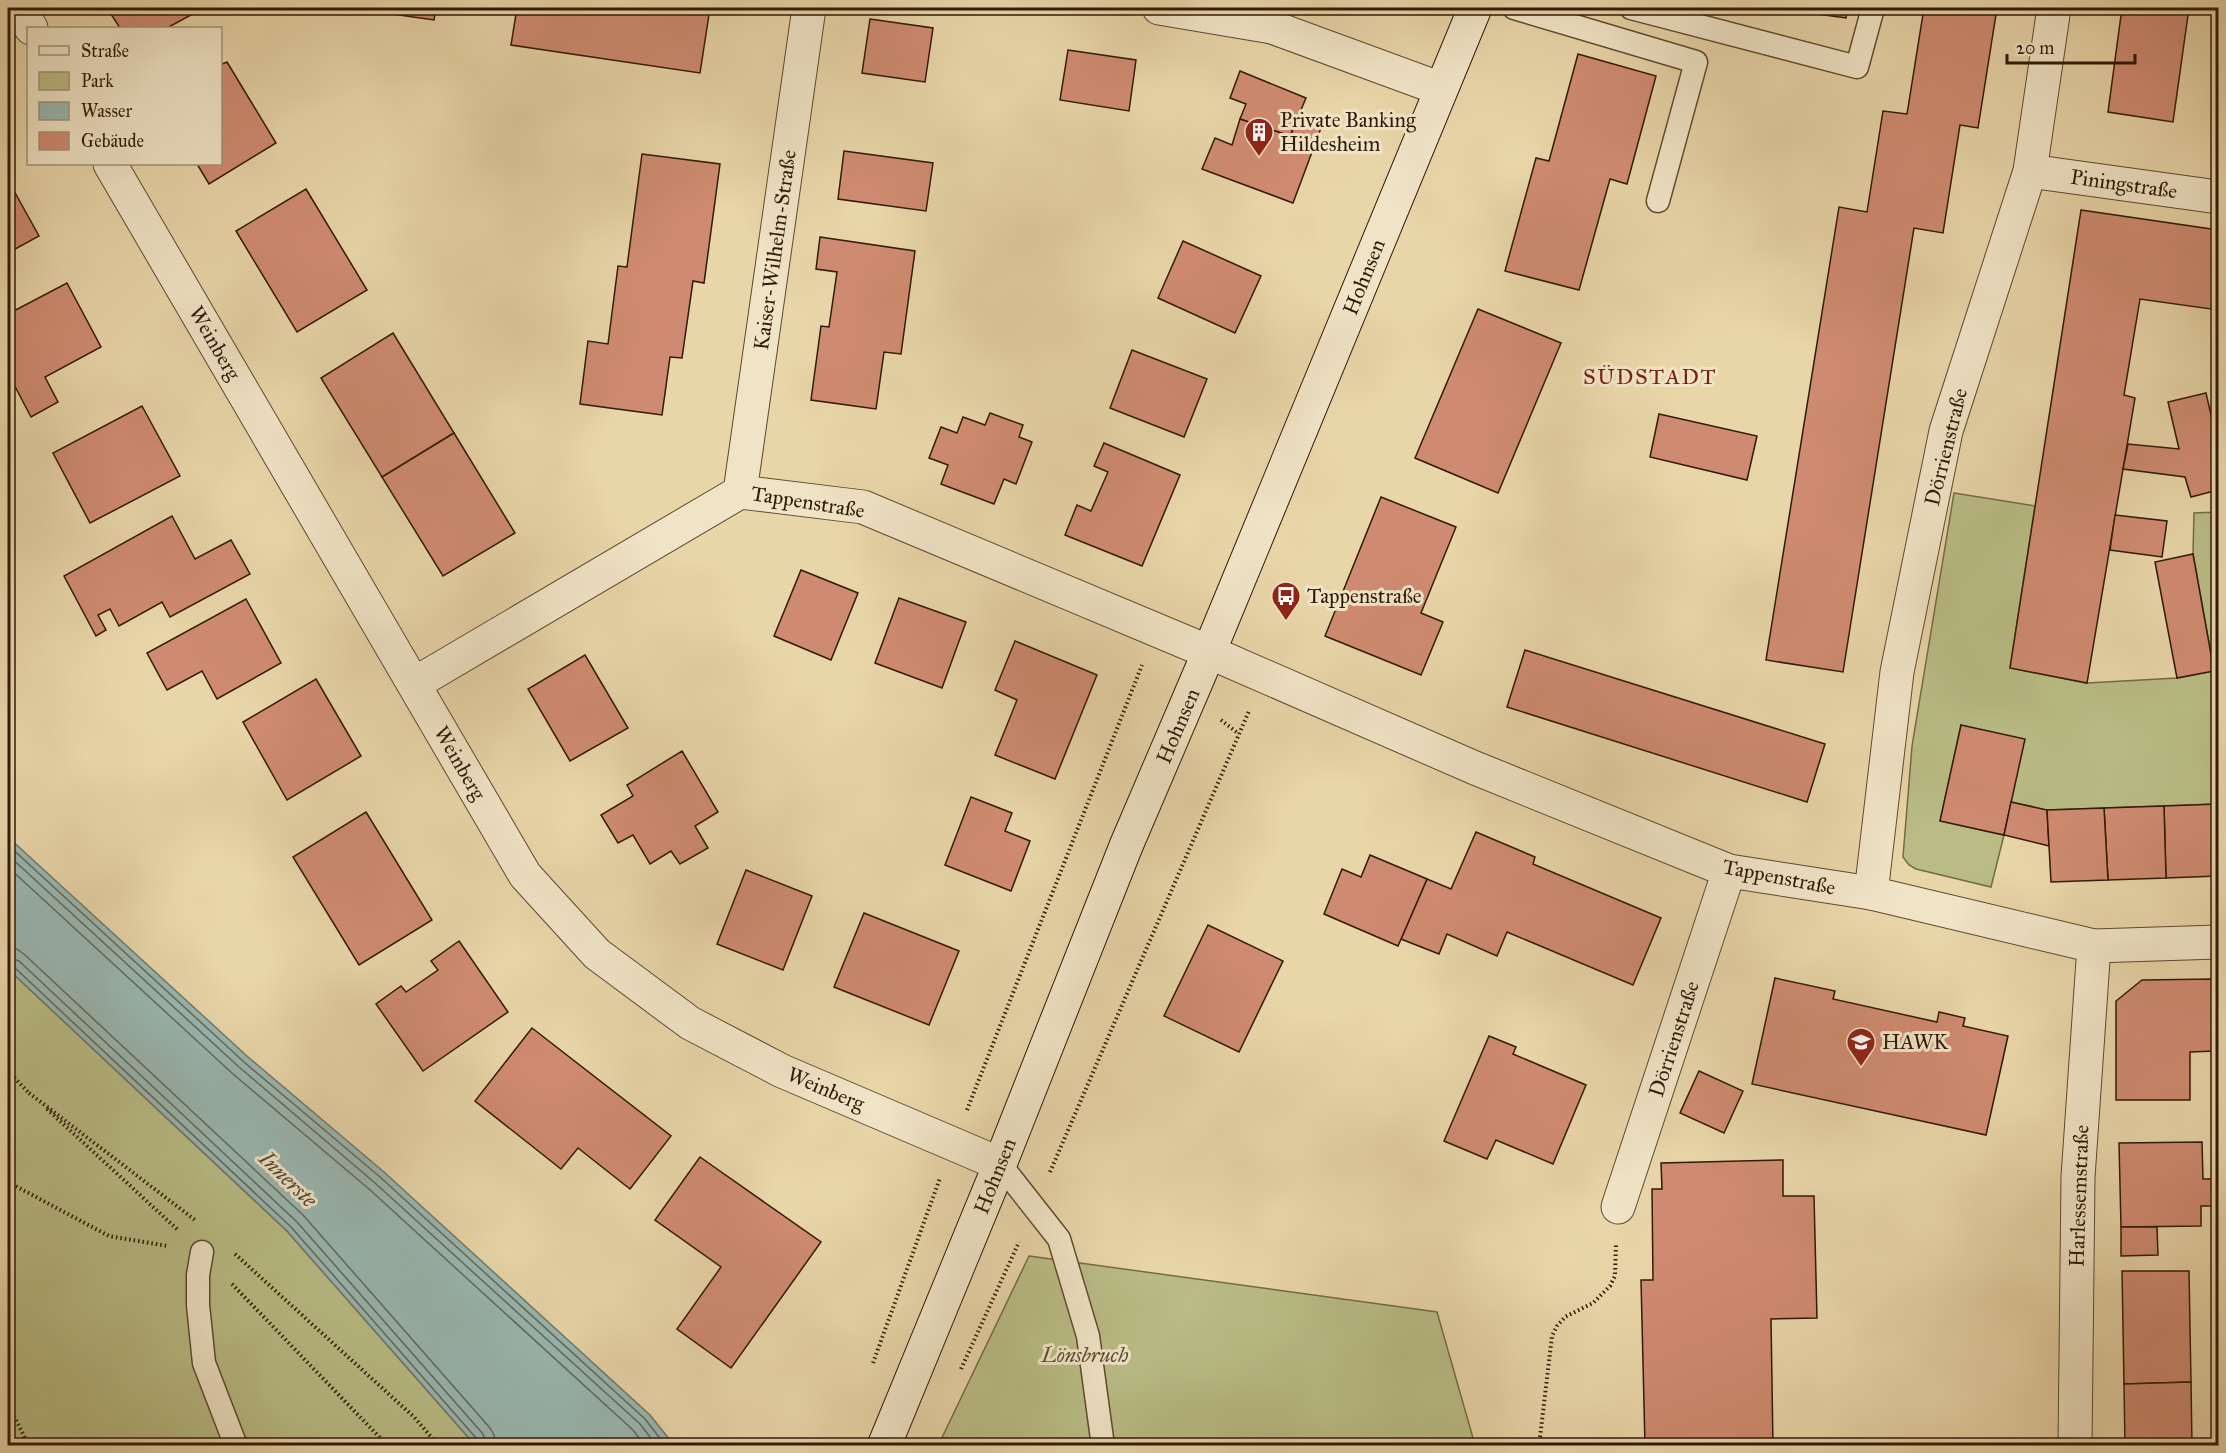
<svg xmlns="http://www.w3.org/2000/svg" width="2226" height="1453" viewBox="0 0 2226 1453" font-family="'IM FELL Great Primer',serif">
<rect width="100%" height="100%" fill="#e8d5a8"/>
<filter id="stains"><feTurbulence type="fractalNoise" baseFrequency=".00333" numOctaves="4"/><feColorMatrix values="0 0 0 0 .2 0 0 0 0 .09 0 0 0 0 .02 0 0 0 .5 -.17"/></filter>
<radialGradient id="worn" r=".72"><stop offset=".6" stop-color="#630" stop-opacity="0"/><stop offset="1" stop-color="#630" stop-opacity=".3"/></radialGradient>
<g fill="#b9bc85" stroke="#746b46" stroke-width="1.5">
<path d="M1954,493L2035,506L2010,668L2087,683L2177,678L2214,671L2193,554L2194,513L2218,512V804L2047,810L2011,802L1961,725L1940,821L2004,835L1991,887L1916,869L1909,865L1903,857L1912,746Z"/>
<path d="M8,969L287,1231L475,1445H8Z"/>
<path d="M1029,1256L1437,1312L1475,1445L938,1446Z"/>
</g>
<path fill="#99b7b0" stroke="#6f786c" stroke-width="1.5" d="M8,837L248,1057L384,1172L650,1415L674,1445H475L287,1231L8,969Z"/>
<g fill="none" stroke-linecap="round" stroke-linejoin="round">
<g stroke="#64685c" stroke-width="1.5">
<path d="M8,845L244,1062L380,1177L645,1419L666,1446"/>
<path d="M8,855L239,1067L375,1183L640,1424L657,1446"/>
<path d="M8,867L233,1074L369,1189L633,1430L645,1446"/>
<path d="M8,948L17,949L25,955L303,1215L490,1428L494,1435L496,1446"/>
<path d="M8,957L19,961L297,1222L483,1434L487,1446"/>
<path d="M8,965L14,967L291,1227L477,1439L479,1446"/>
</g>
</g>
<g fill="#cf8b71" stroke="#301a07" stroke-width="1.5">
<path d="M107,8H187L191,15L167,28H120Z"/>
<path d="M349,8H436L434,20Z"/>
<path d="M517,8H710L700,73L511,45Z"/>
<path d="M1773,8H1847L1846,18Z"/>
<path d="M1924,8H1997L1978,128L1960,125L1943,233L1914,228L1843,672L1766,660L1839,207L1867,212L1883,111L1907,114Z"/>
<path d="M2122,8H2189L2173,122L2108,112Z"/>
<path d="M870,19L933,28L925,82L862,73Z"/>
<path d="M1068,50L1136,60L1129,111L1060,100Z"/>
<path d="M1578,54L1656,76L1627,184L1610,179L1579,290L1505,271L1536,158L1549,161Z"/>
<path d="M227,62L276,143L209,184L197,164H220V65Z"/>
<path d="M1240,71L1306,98L1290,136L1240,119L1246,104L1230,98Z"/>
<path d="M1240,119L1290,136L1298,119L1321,128L1293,203L1202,169L1215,138L1232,145Z"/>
<path d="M844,151L933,163L926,211L838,199Z"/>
<path d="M642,154L720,164L704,283L693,281L682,358L670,357L662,415L580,404L588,341L608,344L618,266L627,267Z"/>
<path d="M8,180L39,236L8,253Z"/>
<path d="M306,189L367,290L297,332L236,231Z"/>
<path d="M2081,210L2218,230V310L2140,299L2124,395L2135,398L2087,683L2010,668Z"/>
<path d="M820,237L915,251L901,354L884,352L876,409L811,400L821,326L829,327L837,272L816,269Z"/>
<path d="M1183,241L1261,276L1235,333L1158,298Z"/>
<path d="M67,283L101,347L45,377L58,402L31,417L8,373V314Z"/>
<path d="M1478,309L1561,343L1498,493L1415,458Z"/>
<path d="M393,333L454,433L382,477L321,378Z"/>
<path d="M1132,350L1207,379L1184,437L1110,408Z"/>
<path d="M2206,393L2218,445V490L2191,497L2185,477L2123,469L2128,444L2179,449L2168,402Z"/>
<path d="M142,406L180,476L90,523L53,453Z"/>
<path d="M990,413L1023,425L1019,437L1032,442L1016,484L1004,479L994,504L941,484L948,465L929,458L941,427L957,433L963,417L985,425Z"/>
<path d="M1659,414L1757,436L1747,480L1650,457Z"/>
<path d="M454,433L515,533L443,576L382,477Z"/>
<path d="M1104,443L1180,475L1142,566L1065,535L1077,505L1091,511L1108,472L1094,466Z"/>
<path d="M1381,497L1456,527L1421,613L1443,622L1421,675L1325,636Z"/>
<path d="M2115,515L2167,521L2162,557L2110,550Z"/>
<path d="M172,516L195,559L231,540L250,574L170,617L162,602L119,626L110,609L98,615L106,630L96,636L64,576Z"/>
<path d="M2193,554L2214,671L2177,678L2155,562Z"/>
<path d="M801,570L858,593L831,660L774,636Z"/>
<path d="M899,598L966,622L942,688L875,663Z"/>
<path d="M246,599L281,663L217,699L202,671L167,690L147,653Z"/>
<path d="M1015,641L1097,675L1055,779L995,755L1017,700L995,690Z"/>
<path d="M1525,650L1825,744L1807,802L1507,707Z"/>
<path d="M585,655L628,728L570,761L528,689Z"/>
<path d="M316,679L361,756L287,800L243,722Z"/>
<path d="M1961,725L2025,739L2004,835L1940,821Z"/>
<path d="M682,751L718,812L695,826L708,848L680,864L671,851L650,864L633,835L618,843L601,815L633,796L627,785Z"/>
<path d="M971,797L1012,813L1005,831L1030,841L1011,891L945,865Z"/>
<path d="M2011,802L2047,810L2049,846L2004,835Z"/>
<path d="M2217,804L2218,876L2166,878L2164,806Z"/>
<path d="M2164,806L2166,878L2108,880L2104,808Z"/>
<path d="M2104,808L2108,880L2051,882L2047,810Z"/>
<path d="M366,812L432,920L359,965L293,857Z"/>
<path d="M1476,832L1535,857L1533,864L1661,918L1633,985L1507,932L1497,956L1447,934L1439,954L1401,939L1427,879L1451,889Z"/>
<path d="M1370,855L1427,879L1398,946L1324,914L1342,869L1361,877Z"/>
<path d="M746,870L812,896L783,970L717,944Z"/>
<path d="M864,913L959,951L929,1025L834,987Z"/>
<path d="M1208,925L1283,961L1239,1052L1164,1016Z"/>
<path d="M459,941L508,1012L423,1071L376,1004L401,986L406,992L438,970L431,961Z"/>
<path d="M1775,978L1835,991L1833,999L1937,1022L1939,1012L1965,1018L1963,1026L2008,1036L1986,1135L1752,1084Z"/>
<path d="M2213,979H2218V1056H2215Z"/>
<path d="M2213,979L2215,1051L2190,1052V1100H2116V1001L2142,980Z"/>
<path d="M532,1028L671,1136L630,1189L578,1148L561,1169L475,1101Z"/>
<path d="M1489,1036L1516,1047L1513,1054L1586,1085L1553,1164L1496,1140L1487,1159L1444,1141Z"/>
<path d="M1699,1071L1743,1091L1724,1133L1680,1113Z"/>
<path d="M2202,1142L2203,1179H2217L2218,1206H2201V1226L2121,1227L2119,1143Z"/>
<path d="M700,1157L821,1242L731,1368L677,1329L721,1267L655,1220Z"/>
<path d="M1783,1160V1196H1814L1817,1318L1771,1319L1773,1446H1645L1641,1280H1653L1652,1189H1662L1661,1163Z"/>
<path d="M2121,1227H2157L2158,1255L2121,1256Z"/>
<path d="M2122,1271H2189L2191,1382L2124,1384Z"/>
<path d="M2191,1382L2192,1446H2125L2124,1384Z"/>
</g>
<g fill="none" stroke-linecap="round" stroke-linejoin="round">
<g stroke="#5e492f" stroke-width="25">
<g id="lane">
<path d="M1514,8L1696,62L1658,201"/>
<path d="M1631,8L1857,67L1873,8"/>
<path d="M1000,1164L1059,1239L1088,1336L1103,1446"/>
<path d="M202,1252L198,1275V1305L204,1363L236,1446"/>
</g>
</g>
<g stroke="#5e492f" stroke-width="35">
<g id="street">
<path d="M19,8L31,28"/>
<path d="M1159,8L1272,27L1441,89"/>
<path d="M110,164L525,875L597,954L690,1023L782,1071L1000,1164"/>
<path d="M2030,171L2218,197"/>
<path d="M740,492L809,8"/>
<path d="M414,684L740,492L863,507L1209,652L1475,768L1729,871L1871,893L2094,946L2218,942"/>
<path d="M1871,893L1897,672L1946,431L2030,171L2054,8"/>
<path d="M1618,1207L1729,871"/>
<path d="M2075,1446L2078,1177L2094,946"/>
</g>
</g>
<g stroke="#301a07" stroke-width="35">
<path id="secondary" d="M884,1446L1000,1164L1126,846L1209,652L1475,8"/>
</g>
<g stroke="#301a07" stroke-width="4" stroke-dasharray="1.5 3" stroke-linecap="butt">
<path d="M1221,720L1239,734"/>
<path d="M8,1071L30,1094"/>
<path d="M29,1093L195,1220"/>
<path d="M47,1109L178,1230"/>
<path d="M967,1110L1142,665"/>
<path d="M1050,1172L1249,711"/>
<path d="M8,1182L109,1236L168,1246"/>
<path d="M235,1254L414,1417L439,1446"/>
<path d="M232,1284L388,1446"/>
<path d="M873,1363L940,1178"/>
<path d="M961,1369L1019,1242"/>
<path d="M8,1404L29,1446"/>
<path d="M1539,1446L1552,1336L1557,1326L1565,1317L1593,1303L1610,1286L1615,1276L1616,1243"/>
</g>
<use href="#lane" stroke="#f0e4c6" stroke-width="22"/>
<use href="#street" stroke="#f0e4c6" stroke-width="33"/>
<use href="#secondary" stroke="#f0e4c6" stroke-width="33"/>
</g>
<defs>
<g id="building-pin" transform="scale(1.5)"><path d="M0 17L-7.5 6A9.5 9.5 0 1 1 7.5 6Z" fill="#8f2418" stroke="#f0e4c6"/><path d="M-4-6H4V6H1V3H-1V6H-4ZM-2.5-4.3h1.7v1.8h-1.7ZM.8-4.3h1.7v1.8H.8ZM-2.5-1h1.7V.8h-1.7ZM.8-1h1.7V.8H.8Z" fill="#fff"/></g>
<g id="bus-pin" transform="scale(1.5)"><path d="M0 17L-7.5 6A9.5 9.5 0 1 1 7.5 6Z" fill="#8f2418" stroke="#f0e4c6"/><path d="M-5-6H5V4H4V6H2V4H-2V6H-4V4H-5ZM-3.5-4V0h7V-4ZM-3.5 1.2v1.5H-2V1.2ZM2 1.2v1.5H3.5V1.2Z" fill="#fff"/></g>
<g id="university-pin" transform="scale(1.5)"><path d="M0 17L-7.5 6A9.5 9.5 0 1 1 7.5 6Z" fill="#8f2418" stroke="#f0e4c6"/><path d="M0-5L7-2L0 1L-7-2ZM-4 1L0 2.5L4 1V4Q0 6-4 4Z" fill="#fff"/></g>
</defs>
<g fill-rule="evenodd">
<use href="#building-pin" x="1259" y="132"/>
<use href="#bus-pin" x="1286" y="596"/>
<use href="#university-pin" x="1861" y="1042"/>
</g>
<g text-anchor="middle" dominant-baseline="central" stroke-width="6" stroke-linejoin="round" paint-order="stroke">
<g font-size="21" fill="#301a07" stroke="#f0e4c6" text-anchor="start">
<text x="1280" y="120">Private Banking<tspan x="1280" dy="24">Hildesheim</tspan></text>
<text x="1307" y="596">Tappenstraße</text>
<text x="1882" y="1042">HAWK</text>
</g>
<g font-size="21" fill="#301a07" stroke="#f0e4c6">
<text transform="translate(2124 184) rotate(8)">Piningstraße</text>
<text transform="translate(775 250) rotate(-82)">Kaiser-Wilhelm-Straße</text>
<text transform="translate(1364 277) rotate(-68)">Hohnsen</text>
<text transform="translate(215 343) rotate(60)">Weinberg</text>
<text transform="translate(1946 447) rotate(-76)">Dörrienstraße</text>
<text transform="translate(808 502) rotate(9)">Tappenstraße</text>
<text transform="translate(1178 726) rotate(-67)">Hohnsen</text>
<text transform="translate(460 763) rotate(60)">Weinberg</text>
<text transform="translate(1779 877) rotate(11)">Tappenstraße</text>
<text transform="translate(1674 1039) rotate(-72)">Dörrienstraße</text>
<text transform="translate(826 1089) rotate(23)">Weinberg</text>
<text transform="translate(995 1176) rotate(-68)">Hohnsen</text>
<text transform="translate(2079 1196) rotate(-88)">Harlessemstraße</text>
</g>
<g font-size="21" font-style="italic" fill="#594b2d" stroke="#f0e4c6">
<text x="1085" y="1355">Lönsbruch</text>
</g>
<g font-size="22" letter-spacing="1.5" fill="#7a1f14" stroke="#f0e4c6">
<text x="1650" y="376">SÜDSTADT</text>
</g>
<g font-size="22" font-style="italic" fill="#50493a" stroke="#f0e4c6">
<text transform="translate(288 1179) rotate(44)">Innerste</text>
</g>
</g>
<rect width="2226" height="1453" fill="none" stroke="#e8d5a8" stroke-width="30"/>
<rect x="9" y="9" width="2208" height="1435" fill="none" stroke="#301a07" stroke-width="3"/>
<rect x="15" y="15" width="2196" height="1423" fill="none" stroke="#301a07" stroke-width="1.5"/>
<rect x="27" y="27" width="195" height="138" fill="#f0e4c6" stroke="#a3937a" stroke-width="1.5"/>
<rect x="39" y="46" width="30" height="9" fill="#f0e4c6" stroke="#a3937a" stroke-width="1.5"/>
<text x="81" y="57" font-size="18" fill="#301a07">Straße</text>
<rect x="39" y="72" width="30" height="18" fill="#b9bc85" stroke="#a3937a" stroke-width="1.5"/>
<text x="81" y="87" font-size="18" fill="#301a07">Park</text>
<rect x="39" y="102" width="30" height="18" fill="#99b7b0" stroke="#a3937a" stroke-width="1.5"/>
<text x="81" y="117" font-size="18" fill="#301a07">Wasser</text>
<rect x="39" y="132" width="30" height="18" fill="#cf8b71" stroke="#a3937a" stroke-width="1.5"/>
<text x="81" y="147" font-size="18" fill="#301a07">Gebäude</text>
<path d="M2007 54v9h128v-9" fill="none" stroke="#301a07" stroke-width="3"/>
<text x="2016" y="54" font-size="18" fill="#301a07" stroke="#f0e4c6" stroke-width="4.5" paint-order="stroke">20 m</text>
<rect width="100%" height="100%" filter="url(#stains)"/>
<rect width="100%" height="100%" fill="url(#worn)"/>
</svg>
